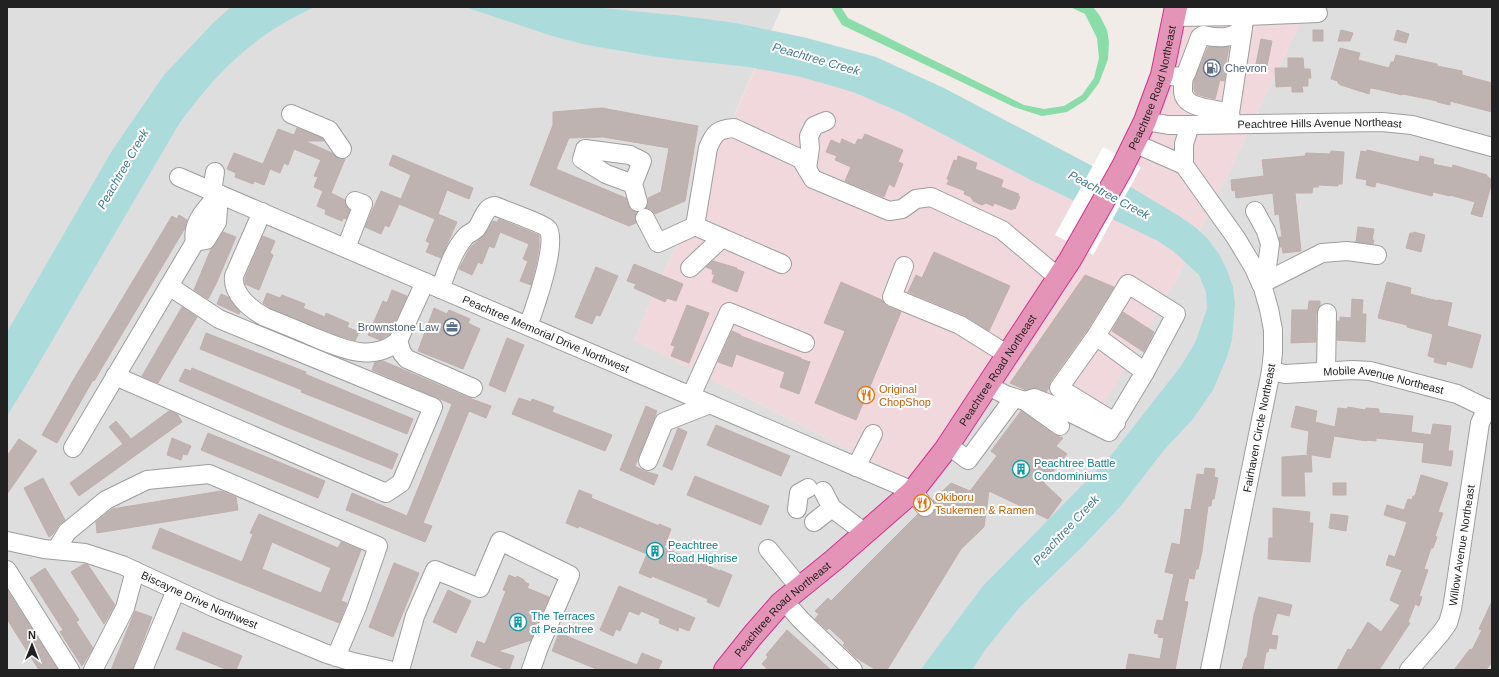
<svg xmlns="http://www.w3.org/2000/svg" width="1499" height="677" viewBox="0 0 1499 677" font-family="Arial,sans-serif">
<rect width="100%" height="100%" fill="#f1ece8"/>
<path fill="#dfdede" d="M7,7H782L634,340L909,480L988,375L1175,283L1308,7H1492V670H7Z"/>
<path fill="#f0d8dd" d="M1171,7H1308L1175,283L1100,411L988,375L909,480L634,340L767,42L1096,205L1128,151Z"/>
<path fill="#8adca8" d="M831,7H841L848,18L1024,105L1044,109L1064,106L1082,95L1094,78L1099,58L1097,38L1085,14L1070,7H1093L1100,16L1107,30L1109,42L1108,59L1099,83L1086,100L1067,112L1042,116L1014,107L842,25Z"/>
<g fill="#abdcdb">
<path d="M231,7H315C254,35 218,70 179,124L25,387L7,416V332L113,149L164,75L213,23Z"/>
<path d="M465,7H593L683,16L736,23L807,38L876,57L944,88L1119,180L1179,216L1195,227L1208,239L1219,254L1227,270L1233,287L1235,304L1232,340L1227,357L1213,390L1193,419L1164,450L1120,507L1083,546L1019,608L985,650L972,670H921L924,665L983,586L1109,458L1181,366L1195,343L1207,309L1206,292L1199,275L1173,251L1158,241L1033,181L902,113L853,92L801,77L749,67L657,57L587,45L552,36Z"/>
</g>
<path fill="#fff" d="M1103,147L1141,167L1093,255L1055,235Z"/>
<g fill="#beb3b1" stroke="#c2afab" fill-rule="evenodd">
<rect x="1313" y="30" width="10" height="11"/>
<path d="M1341,30L1353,33L1350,41H1338Z"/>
<path d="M1397,30L1409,34L1406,43L1394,40Z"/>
<path d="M1261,39L1272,41L1267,66L1256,64Z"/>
<path d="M1208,47H1229L1225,68L1226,69L1224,81L1220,80L1215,99L1199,95L1196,94L1194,90V80Z"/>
<path d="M1340,48L1360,53L1358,60L1389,68L1391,62H1394L1396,55L1437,64V66L1462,71V75L1492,83V112L1450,101V105L1437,102V101L1403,94L1402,95L1377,89L1370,88L1369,94L1341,85L1338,83V81L1331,79Z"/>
<path d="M1288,58H1303L1304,69H1310L1311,78H1308V86H1302L1303,92H1292V86L1276,87L1275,68H1288Z"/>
<path d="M602,108L698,126L685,201L655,214L651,209L646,208L648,204V198L661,192L669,148L603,137L569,138L556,169L626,198L630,209L636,212L635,217L636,223L629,226L530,185L553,125V112Z"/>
<path d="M297,128L322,138L324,141H305L332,153L338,159H345L331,193L345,200L347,207L350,210L346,219L343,218L342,221L325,214L326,210L317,206L323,191L314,187L318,177L314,176L321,160L294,149L288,165L284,163L280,173L270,169L264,185L254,181L253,184L235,177L236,173L227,169L234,153L263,164L278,129L294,135Z"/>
<path d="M865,134L903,150L898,162L903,164L894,187L889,184L884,197L845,181L851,167L835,160L837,156L826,152L831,140L840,144L842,139L855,145L858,139L862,140Z"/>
<path d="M1367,150L1419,162L1420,156L1434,159L1433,164L1452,168L1453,165L1487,175V177L1492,179V182L1482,217L1471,214L1475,202L1450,195V196L1433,192L1432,196L1376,182L1375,187L1366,185L1367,180L1356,178L1361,151L1367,152Z"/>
<path d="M1331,151L1344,152L1342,184H1338V186L1319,185L1318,187H1313L1312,193H1295L1301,251L1283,253L1282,247H1280L1279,237H1282L1279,214L1275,215L1273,193L1236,198L1235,190L1232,191L1231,180L1264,176L1262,160L1305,156L1306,153L1330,154Z"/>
<path d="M393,155L473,188L469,199L447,190L438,214L457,222L441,258L426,252L430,243L426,241L435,219L399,204L389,227L385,225L381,234L365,227L381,191L401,199L411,175L389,165Z"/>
<path d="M958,156L977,163L975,169L1003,180L1001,187L1019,194L1018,196L1020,197L1015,209L1013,208L1012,210L994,203L993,206L986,203L982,205L973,201L971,197L964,194L965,191L947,184L949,180L947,179L954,160L957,161Z"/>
<path d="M179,215L187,220L185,228L94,381L93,380L57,443L42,435L74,379L172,216L177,219Z"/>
<path d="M499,219L539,235V247L537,260L531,285L520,281L528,261L523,259L529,244L500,232L494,248L489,246L482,264L478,262L472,275L459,269L470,248L484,235L493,221L497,222Z"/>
<path d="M1358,227L1374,229L1372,240H1374L1373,244L1356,242Z"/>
<path d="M223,232L236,237L216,284L208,299L194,290L211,249L215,245Z"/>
<path d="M1414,232L1425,235L1421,252L1406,248L1410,233H1413Z"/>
<path d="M263,236L275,241L270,253L273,255L259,290L245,284V278Z"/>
<path d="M934,252L1010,286L989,331L964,315L908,292L916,275L922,278Z"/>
<path d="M713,261L737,268L736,269L744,272L737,292L712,282L715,274H712L713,270L706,267Z"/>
<path d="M634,264L683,284L676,301L667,298L665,302L634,288L636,284L627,281Z"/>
<path d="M596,267L618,276L600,316L596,315L592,324L575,317Z"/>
<path d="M1085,275L1114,287L1087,330L1050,382L1049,388L1046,392L1037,388L1026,390L1010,383Z"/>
<path d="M841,282L882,300L884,304L888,307L901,312L856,420L815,403L845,331L824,323Z"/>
<path d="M1387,282L1411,288L1410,294L1438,301V300L1452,303L1447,326L1481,335L1472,368L1447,361L1446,365L1434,362L1435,358L1428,356L1433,334L1407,327V325L1378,318Z"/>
<path d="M392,290L407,296L390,334L380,340L368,335L383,301L387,303Z"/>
<path d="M267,293L280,298L282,295L305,304L303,308L325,317L326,313L349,323L347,327L359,332L355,341L336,335L270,308L263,303Z"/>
<path d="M221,294L228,297L240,312L239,314L217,304Z"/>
<path d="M1352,299L1363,300L1362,314H1366L1365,342L1337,340V321H1340V317L1351,318Z"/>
<path d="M1309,301H1320V306L1316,313V342L1291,343L1292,310H1308Z"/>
<path d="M687,305L709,313L689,363L671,356L675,346L671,345Z"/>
<path d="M182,307L197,317L158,383L142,376Z"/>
<path d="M434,308L447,314L449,310L470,319L468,323L480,329L463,369L418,351Z"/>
<path d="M1123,312L1154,332L1144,352L1112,331Z"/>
<path d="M732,331L741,335V336L801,358V359L810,362L799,394L780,387L785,372L736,354L732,367L718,362Z"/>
<path d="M206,333L306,372L305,374L413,419L407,434L301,392L302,390L200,349Z"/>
<path d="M507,338L524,345L505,392L489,385Z"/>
<path d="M383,361L469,398L491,406L486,418L469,411L423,523L432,526L425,542L346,510L352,493L407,516L452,404L372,370L375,362Z"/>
<path d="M192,368L398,454L392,469L284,426L179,381L185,369L191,371Z"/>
<path d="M519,398L531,402L532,399L554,407L552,412L612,435L605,451L512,414Z"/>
<path d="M646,406L657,411L635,466L644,471L658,475L654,485L620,470Z"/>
<path d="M1296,406L1317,411L1315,422L1335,427L1338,408L1347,409L1348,407L1365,410L1366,408L1379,409V413L1413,416L1411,432L1431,435L1433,424L1451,426L1448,451H1453L1451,466L1422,462L1424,443L1376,438V441L1367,440V441L1334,436L1330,458L1307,454L1309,431L1291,427Z"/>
<path d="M169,411L177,414L182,422L79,496L70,483L123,444L109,427L116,421L131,439Z"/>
<path d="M1021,411L1054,435L1063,438L1056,446L1067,454L1044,483L1062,500L1048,519L989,491L984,527L961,549L887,670H876L855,657L843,645L845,643L829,628L827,630L815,619L819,614L815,611L828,598L831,601L918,514L926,517L932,515L934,511L935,506L933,500L951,483L970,491L997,456L991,451Z"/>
<path d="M716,425L790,456L781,476L707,445Z"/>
<path d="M678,428L687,432L672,470L663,466Z"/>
<path d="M208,433L325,481L318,498L201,450Z"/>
<path d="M172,438L191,446L187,455L183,454L181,460L167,455Z"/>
<path d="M19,439L37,451L7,494V456Z"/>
<path d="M1311,455L1312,472H1304L1305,496H1282V457Z"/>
<path d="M1205,468L1215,469L1214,477L1218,478L1214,499H1212L1211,506H1208L1202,552L1198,569H1196L1194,579L1189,578L1184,601L1188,602L1175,670L1126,669L1129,654L1160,659L1164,638L1158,637L1159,634L1154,633L1157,620L1163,621L1174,574L1165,572L1172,543L1180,545L1185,509L1191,510L1197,474L1204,475Z"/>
<path d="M1421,475L1448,483L1438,512L1443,513L1435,536L1437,537L1433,548H1431L1424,569L1428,570L1419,596L1422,597L1419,606L1415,604L1408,622L1410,623L1379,670H1337L1348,649L1351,650L1368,622L1381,632L1400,605L1390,600L1402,570L1386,565L1389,555L1395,557L1407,522L1384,515L1387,505L1404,510L1408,499L1412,500L1413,496H1415Z"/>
<path d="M695,476L769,506L761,525L687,495Z"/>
<path d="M43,478L65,520L58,526L53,534L49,537L24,488Z"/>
<rect x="1333" y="483" width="13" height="12"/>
<path d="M579,490L592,495L591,498L659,526V524L671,529L664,548L720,571V570L732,575L719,607L707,602L708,599L652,576L651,578L639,573L647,554L579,526L578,528L566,523Z"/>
<path d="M221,491L236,497L238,510L97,533L96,522L112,509Z"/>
<path d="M1273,508L1310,512L1309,523H1313L1310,562L1268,559L1269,538H1273Z"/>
<path d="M259,514L338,548L341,542L361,550L341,601L347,603L339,623L152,548L160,528L242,562L253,534L250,533ZM272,542L331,568L321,593L262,569Z"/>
<path d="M1331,514L1348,516L1346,531L1329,528Z"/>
<path d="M394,563L419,573L393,637L369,627Z"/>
<path d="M84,564L88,565L115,605L104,624L71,572Z"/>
<path d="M45,568L79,620L76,622L93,648L82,666L60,632L63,630L30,578Z"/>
<path d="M509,575L516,578L517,576L524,580L525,582L529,584L527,588L549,597L531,640L498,651L514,656L509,670H507L471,656L477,641L485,644L506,591L503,590Z"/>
<path d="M619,586L695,618L689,631L679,627L678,631L659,623L660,619L641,611L639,615L629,611L620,631L616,629L613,636L600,630Z"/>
<path d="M7,590L58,670H39L7,619Z"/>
<path d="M448,590L471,601L456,633L433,622Z"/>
<path d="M1259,597L1292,605L1289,616L1277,613L1271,635L1278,636L1276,649L1269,648L1268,652H1266L1263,670H1242L1245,659L1247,657L1254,615Z"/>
<path d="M1492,601V662L1486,670H1454L1470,649L1472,650L1482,630L1479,629Z"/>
<path d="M135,611L152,617L132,670H111Z"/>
<path d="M787,630L831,670H768L762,664L768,657L766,655Z"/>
<path d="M183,632L242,656L236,670H228L176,649Z"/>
<path d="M559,633L637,665L642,653L662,661L658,670H599L552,651Z"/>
</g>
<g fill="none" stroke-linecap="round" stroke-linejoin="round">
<g stroke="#9e9e9e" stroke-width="20">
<g id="minor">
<path d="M1174,17L1245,16L1318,13"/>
<path d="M1162,75L1181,77L1186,74L1200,37L1203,35C1215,38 1234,40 1242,28C1244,25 1244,20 1245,16"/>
<path d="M1184,75C1183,81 1183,87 1183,92C1185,110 1216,108 1230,113L1232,124"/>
<path d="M1230,113L1243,28"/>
<path d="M291,114L329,130L342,149"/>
<path id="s1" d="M1145,121L1168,125H1190L1382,122L1412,125L1492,147"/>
<path d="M1134,143L1184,165L1236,238L1254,268L1263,288L1269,309L1273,330V352L1271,371L1210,670"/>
<path d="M1184,165V144L1190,125"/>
<path d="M807,169L810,148L809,136L814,126L826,121"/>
<path id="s2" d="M179,177L913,491L925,507"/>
<path d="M633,184L606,174L582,159L585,149L630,155L642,161L633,184L638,202"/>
<path d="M212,191L215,172"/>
<path d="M1255,211L1266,231L1270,244L1267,267L1257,275"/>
<path d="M262,212L234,276C232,294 250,309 265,317C280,323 295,329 311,336C338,347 372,364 398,341L425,282"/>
<path d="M645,218L658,243L695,226L782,264"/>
<path d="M695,226L708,148C714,133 718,129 734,128L801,159L813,179L889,211L902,209L916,199L931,197L1002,230L1059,278"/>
<path d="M195,242L206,240L217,222L219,194"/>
<path d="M346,248L363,204L355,201"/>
<path d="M904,266L892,297L960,325L1008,355"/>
<path d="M690,268L722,238"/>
<path d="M1261,284L1322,253L1347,251L1377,255"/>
<path d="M440,289C447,271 453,250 466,236C469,233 473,232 476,229C483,221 484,207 495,206C504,210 544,224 548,229C558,243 534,310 528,326"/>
<path d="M398,341L402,353L407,359L473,388"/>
<path id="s3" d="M1271,371L1285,374L1353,370L1370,371L1457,394L1492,411"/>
<path d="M1326,371L1327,313"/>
<path d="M115,376L386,493L401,483L433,407L219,319L169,286"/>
<path d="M988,386L1006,395L1025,401L1060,426"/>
<path d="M691,396L729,312L805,343"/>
<path d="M1025,401L1034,398L1065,410L1109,432L1145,372L1096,336"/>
<path d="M1116,423L1059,388L1096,336L1128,284L1176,314L1145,372"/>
<path d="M948,445L968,460L1014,398"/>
<path d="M73,448L195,242C191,222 207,208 219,194"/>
<path d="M648,461L664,422L710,404"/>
<path d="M856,467L873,434"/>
<path d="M823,491L832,508L865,533"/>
<path d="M797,509L799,493L808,488"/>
<path d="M814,522L832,508"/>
<path id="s4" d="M7,541L44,549L85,553L122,565L215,608L327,654L353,662L389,670"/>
<path d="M768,549L800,588"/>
<path d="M56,550L67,532L106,500L147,480L209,474L378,546L357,607L336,657"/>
<path d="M7,570L70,670"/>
<path d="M784,601L801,620L853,670"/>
<path d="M93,670L125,608L135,571"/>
<path d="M143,670L176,590"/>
<path d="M400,670L415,616L435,570L480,588L500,541L570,575L539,647L531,670"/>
<path id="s5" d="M1409,670L1441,633L1448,623L1452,609L1480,423L1487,408"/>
</g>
</g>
<g stroke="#d52f91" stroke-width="24">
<g id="highway">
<path id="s6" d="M725,670L753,635L781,603L834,560L913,491L945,450L1070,260L1122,168L1145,121L1162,75L1176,7"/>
</g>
</g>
<use href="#minor" stroke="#fff" stroke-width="18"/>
<use href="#highway" stroke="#e494b7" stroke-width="22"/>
</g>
<defs>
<g id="fuel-ring" transform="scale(0.9)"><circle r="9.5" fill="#fff" stroke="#5c6f8a" stroke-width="1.5"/><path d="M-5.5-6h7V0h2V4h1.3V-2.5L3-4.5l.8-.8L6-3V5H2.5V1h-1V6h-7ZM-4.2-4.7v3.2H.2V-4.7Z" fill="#5c6f8a"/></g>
<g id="office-ring" transform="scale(0.9)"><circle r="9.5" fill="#fff" stroke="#5c6f8a" stroke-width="1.5"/><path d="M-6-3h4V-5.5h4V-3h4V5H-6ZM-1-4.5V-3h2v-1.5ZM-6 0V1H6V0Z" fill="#5c6f8a"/></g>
<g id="restaurant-ring" transform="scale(0.9)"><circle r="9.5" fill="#fff" stroke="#e8710a" stroke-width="1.5"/><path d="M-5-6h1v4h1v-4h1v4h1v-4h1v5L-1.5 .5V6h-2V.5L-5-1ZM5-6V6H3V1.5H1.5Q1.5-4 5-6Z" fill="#e8710a"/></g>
<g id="building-ring" transform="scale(0.9)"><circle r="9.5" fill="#fff" stroke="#0f9aa8" stroke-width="1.5"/><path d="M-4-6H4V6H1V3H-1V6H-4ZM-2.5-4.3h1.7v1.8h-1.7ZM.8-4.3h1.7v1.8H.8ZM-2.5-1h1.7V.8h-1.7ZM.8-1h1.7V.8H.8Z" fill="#0f9aa8"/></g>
</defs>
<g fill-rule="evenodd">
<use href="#fuel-ring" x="1212" y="68"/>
<use href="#office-ring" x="452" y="327"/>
<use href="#restaurant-ring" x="866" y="395"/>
<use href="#building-ring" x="1021" y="469"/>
<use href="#restaurant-ring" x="922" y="503"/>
<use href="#building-ring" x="655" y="551"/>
<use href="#building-ring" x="518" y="622"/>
</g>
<g text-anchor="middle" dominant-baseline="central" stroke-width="4" stroke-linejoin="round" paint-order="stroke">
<g font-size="11" fill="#4e5e75" stroke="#fff" text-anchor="start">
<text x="1225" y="68">Chevron</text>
<text x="439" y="327" text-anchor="end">Brownstone Law</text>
</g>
<g font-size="11" fill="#212121" stroke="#fff">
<text stroke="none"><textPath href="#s6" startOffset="732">Peachtree Road Northeast</textPath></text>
<text stroke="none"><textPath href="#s1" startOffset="175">Peachtree Hills Avenue Northeast</textPath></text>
<text stroke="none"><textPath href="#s2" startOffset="399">Peachtree Memorial Drive Northwest</textPath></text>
<text stroke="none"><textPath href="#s6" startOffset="408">Peachtree Road Northeast</textPath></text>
<text stroke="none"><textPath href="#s3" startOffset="114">Mobile Avenue Northeast</textPath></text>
<text transform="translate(1259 428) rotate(-79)">Fairhaven Circle Northeast</text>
<text stroke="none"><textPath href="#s5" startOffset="140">Willow Avenue Northeast</textPath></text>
<text stroke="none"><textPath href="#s4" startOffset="203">Biscayne Drive Northwest</textPath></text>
<text stroke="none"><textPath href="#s6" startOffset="84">Peachtree Road Northeast</textPath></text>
</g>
<g font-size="11" fill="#c56008" stroke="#fff" text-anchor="start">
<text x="879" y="389">Original<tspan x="879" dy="13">ChopShop</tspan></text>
<text x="935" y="497">Okiboru<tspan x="935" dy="13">Tsukemen &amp; Ramen</tspan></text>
</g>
<g font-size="11" fill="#0d838f" stroke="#fff" text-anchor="start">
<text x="1034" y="463">Peachtree Battle<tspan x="1034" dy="13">Condominiums</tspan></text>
<text x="668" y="545">Peachtree<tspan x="668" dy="13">Road Highrise</tspan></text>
<text x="531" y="616">The Terraces<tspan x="531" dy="13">at Peachtree</tspan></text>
</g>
<g font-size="12" font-style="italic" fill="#437b8f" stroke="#fff">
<text transform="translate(816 59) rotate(16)">Peachtree Creek</text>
<text transform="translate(123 169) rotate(-60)">Peachtree Creek</text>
<text transform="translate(1109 195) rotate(28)">Peachtree Creek</text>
<text transform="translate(1066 530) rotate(-47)">Peachtree Creek</text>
</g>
</g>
<rect width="1499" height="677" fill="none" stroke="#212121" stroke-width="16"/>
<g transform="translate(32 645)" stroke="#ffffff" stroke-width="3" paint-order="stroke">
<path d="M0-3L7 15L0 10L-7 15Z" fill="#212121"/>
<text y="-6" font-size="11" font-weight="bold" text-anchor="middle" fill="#212121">N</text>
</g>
</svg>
